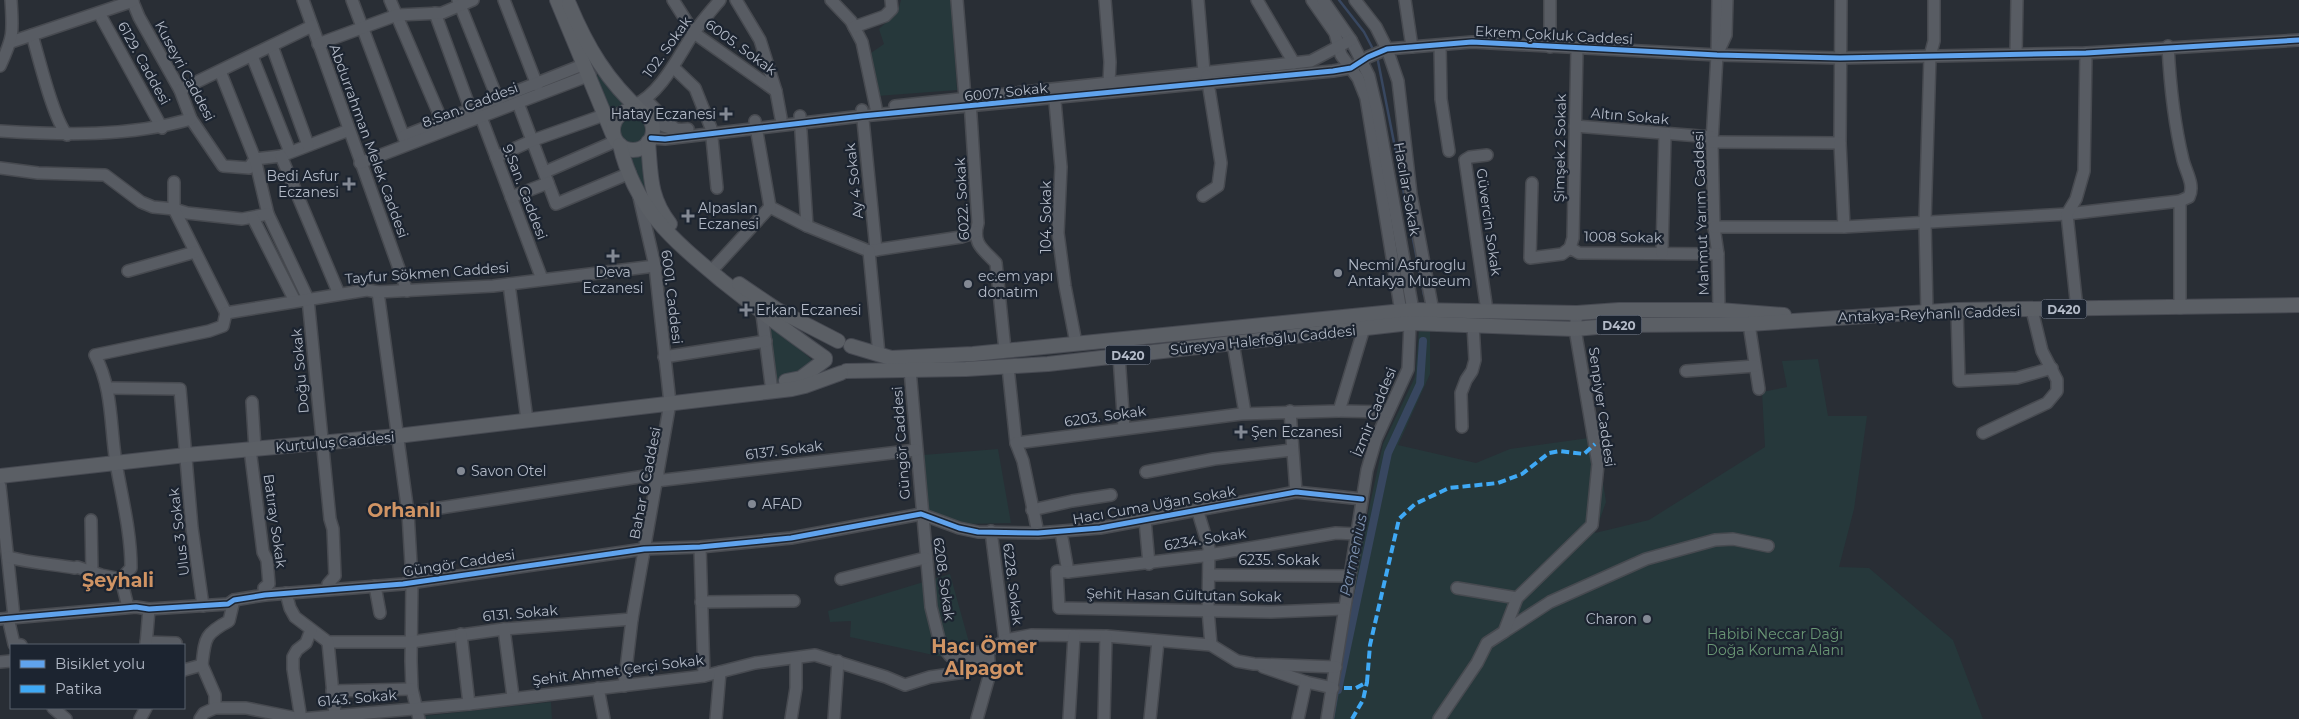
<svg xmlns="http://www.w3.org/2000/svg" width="2299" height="719" viewBox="0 0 2299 719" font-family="Montserrat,sans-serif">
<rect width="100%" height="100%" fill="#292e35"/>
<g fill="#26383b">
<path d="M901,0H951L957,90L877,96L868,55L884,44L879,29L898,11Z"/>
<path d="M582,58L619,98L629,105L611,122Z"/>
<circle cx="634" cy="130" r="14"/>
<path d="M647,150L645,194L624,152L632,154Z"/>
<path d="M767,320L812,360L795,376L773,384Z"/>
<path d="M1419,330L1430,331V374L1398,445L1476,463L1510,449L1596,437L1606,502L1595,533L1649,520L1765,447L1762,392L1787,387L1782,361L1818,359L1828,416H1867L1854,509L1839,567L1869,568L1953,640L1983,719H1329L1363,536L1383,444L1415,377Z"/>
<path d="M998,449L1011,523L964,524L926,514L923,455Z"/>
<path d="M950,574L975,664L850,637L851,621L830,622L828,611Z"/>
<path d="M551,702L552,719H424V716Z"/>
</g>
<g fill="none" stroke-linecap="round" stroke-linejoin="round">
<g stroke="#384760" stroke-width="2.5">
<path d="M1339,0L1364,32L1374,51"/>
<path d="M1377,56L1424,295"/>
<path d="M1333,719L1338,690"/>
</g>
<path stroke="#384760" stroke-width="8" d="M1338,690L1388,453L1420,384L1423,341"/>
<g stroke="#474a50" stroke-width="14">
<g id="minor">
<path d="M132,0L139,17L180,90L191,119L223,166L249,168L255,159L281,156L349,130"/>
<path d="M303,0L407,291"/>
<path d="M352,0L406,143"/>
<path d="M390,0L442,121"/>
<path d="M458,0L498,100"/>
<path d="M504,0L537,85"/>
<path d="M673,0L694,33L776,91"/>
<path d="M736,0L760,40L776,91L781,118"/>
<path d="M831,0L851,21L862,42L876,108"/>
<path d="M957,0L965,98"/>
<path d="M1105,0L1110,62L1109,83"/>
<path d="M1198,0L1204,72"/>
<path d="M1257,0L1294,63"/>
<path d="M1312,0L1335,33L1341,55L1358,78L1366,98L1401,312L1406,318"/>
<path d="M1323,0L1351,40L1369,76L1377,110L1413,310L1410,323L1408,369L1376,439L1367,470L1327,719"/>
<path d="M1355,0L1376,27L1387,49L1398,81L1411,194L1433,311"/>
<path d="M1405,0L1412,47"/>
<path d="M1550,0V47"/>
<path d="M1718,0L1717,55L1712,142L1714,227L1718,254L1719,310"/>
<path d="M99,13L162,128"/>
<path d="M435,13L471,111"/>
<path d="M854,27L885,16L892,9L891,0"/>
<path d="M32,35C39,58 53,118 67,135"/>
<path d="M11,42L133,1"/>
<path d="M318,44L397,15L442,13L473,0"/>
<path d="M1440,45L1441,99L1449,151"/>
<path d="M272,46L308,145"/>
<path d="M1720,48L1726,35L1727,0"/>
<path d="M2016,54L2017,0"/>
<path d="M252,56L290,152"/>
<path d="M0,66C14,36 13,32 11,0"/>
<path d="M673,67L695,88L711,128L717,188"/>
<path d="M220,71L255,159L268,214L308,299L330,519L333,529L335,576L328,584V589"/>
<path d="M180,90L312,26"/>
<path d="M1054,91L1061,167L1058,233L1065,286L1076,343"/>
<path d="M646,100L675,129"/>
<path d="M970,101L978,223C972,244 983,249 996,263L1005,350"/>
<path d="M518,103L556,204L630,173"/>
<path d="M634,105C660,95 678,57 693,34C701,22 711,11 720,0"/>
<path d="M895,106L1311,61L1351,40"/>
<path d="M862,110L876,250"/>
<path d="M646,115C660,126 671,131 688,129"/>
<path d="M800,116L807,226"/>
<path d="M481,117L542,279"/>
<path d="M1575,126L1712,137"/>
<path d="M0,131C64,135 129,137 191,119"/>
<path d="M404,136L585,64"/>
<path d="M651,138L665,139L862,116L1333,71L1351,68L1368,57L1387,49L1472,42L1717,55L1840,58L2086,53L2299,40"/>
<path d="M1712,142L1840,143L1841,0"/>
<path d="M1840,143L1844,227"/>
<path d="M1487,155L1470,157L1465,160L1487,311"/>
<path d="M281,156L339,294"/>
<path d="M496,157L531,141L604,115"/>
<path d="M360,163L590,75"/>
<path d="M0,168L38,173L105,175L141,202L153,207L174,209L187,213L242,219L268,214"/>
<path d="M545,172L616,141"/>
<path d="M174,182V209L226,313"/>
<path d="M1532,183L1530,258L1562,254L1570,248L1579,253L1718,254"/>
<path d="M1203,196L1218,186L1221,163L1207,76"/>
<path d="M511,197L548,183"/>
<path d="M2180,201V308"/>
<path d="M770,207L807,226L869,251"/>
<path d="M253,218L295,301"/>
<path d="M1714,227H1844L2067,214L2180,201L2189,197C2195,185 2186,172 2183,160C2174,123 2170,85 2168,46"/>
<path d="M1570,248L1573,238L1577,48"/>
<path d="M869,251L961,237L976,232"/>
<path d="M869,251L879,355"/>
<path d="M1662,253L1665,134"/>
<path d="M715,267L770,207L755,121"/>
<path d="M128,271L195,252"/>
<path d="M509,284L527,420"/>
<path d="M378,292L408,513L412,581L411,661L412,689L419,719"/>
<path d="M2077,309L2067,214L2076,199L2084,171L2086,53"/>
<path d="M1957,310L1959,381L2017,378L2052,368"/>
<path d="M226,313L367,290L378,292L493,286L655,266"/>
<path d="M1927,313L1925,222L1930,56L1934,41V0"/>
<path d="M762,314L771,384"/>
<path d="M1749,324L1759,389"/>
<path d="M1233,343L1245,413"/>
<path d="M1119,356L1124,428"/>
<path d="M664,357L766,341"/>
<path d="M1008,367L1016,443"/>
<path d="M910,370L931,607L940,643L950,656L988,651L990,673L977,719"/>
<path d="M1686,371L1755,366"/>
<path d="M108,388L180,389L192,528L203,606"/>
<path d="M252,402L255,449"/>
<path d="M1290,411L1296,492"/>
<path d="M1339,411L1388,412"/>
<path d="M1462,427L1461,393L1466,380L1472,371L1475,360L1473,325"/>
<path d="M1983,433L2047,403L2057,391V380L2042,351L2032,310"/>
<path d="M250,449L263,552L267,560L269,584L264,588L265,595"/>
<path d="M1146,472L1214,459L1292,450"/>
<path d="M656,481L916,450"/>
<path d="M0,486L14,617"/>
<path d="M1197,509L1209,548L1208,610L1211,645"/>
<path d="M1032,510L1072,501L1111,495"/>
<path d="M408,513L658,474"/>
<path d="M91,520L92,572"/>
<path d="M1145,520L1149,564"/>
<path d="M991,531L1005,640"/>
<path d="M1061,532L1068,572"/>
<path d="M1038,533L1023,461L1016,443L1241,414L1339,411L1364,328"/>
<path d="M700,547L704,676"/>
<path d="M8,557C30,563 52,564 75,568L77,567L101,575L121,579"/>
<path d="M1209,575L1350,576"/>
<path d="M841,579L925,558"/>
<path d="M375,586L380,613"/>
<path d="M1457,588L1517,598"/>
<path d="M286,593L290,608L295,617L328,642H411L504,629L632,619"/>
<path d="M701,602L794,601"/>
<path d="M128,607L121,579L131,568C131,532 122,498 116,463C110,426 113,389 95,355L209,331L223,326L226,313"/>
<path d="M1344,609L1271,612L1059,608L1057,571L1068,572L1203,556L1336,533L1357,534"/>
<path d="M8,618L14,644L21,645"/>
<path d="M0,619L136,607L149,609L228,604L234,600L265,595L403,584L644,549L700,547L791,538L921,514L959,528L978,532L1038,533L1100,528L1296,492L1362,499"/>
<path d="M504,629L513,697"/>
<path d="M1504,632L1550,602L1646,559L1715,540L1733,539L1768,546"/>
<path d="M461,634L469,704"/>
<path d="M146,642L176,643"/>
<path d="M328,642L335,715"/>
<path d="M146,645L149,609"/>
<path d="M0,662L11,661"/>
<path d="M202,665L215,695V708"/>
<path d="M1263,667L1306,682L1333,688"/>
<path d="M184,670L202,665C205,639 204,634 229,621L234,600"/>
<path d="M624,686L632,619L670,403L655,266L639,197"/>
<path d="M598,688L604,719"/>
<path d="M332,691L412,689"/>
<path d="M53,708L66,719"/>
<path d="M140,719L146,708"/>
<path d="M200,719L204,713L215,708H246L301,719L469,704L704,676L755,663L815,655L886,677L905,685L930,677L965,672L968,665L1005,640L1031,635L1106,636L1211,645L1237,661L1254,664L1336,667"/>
<path d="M301,719L293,669V657L297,650L306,643L311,630"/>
<path d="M716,719L720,672"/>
<path d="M791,719L796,688V658"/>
<path d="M834,719L838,661"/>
<path d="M1069,719L1074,636"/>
<path d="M1104,719L1106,636"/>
<path d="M1150,719L1158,641"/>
<path d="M1298,719L1306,682"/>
<path d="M1439,719L1477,663L1487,643L1504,632L1517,598L1592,525L1598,464L1575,329L1577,313"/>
</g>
</g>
<g stroke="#474a52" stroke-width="16">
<g id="major">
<path d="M557,0L613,135"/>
<path d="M569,4C587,47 607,81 642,112"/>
<circle cx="633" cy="130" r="20"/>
<path d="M648,142C651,175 649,197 670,224"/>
<path d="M620,145C635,209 673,240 721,280C755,307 789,333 825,358"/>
<path d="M739,284L776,309L838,341"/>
<path d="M851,346L891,358L973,354L1413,310L1577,313L1619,310H1719L1784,315"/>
<path d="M846,371L966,369L1048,364L1410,323L1575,329L1619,325L1749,324L1957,310L2299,305"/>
<path d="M786,381L801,378L825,360"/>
<path d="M0,476L186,455L397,436L792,389L805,386L841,373"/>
</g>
</g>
<use href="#minor" stroke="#585c63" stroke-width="11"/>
<use href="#major" stroke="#5b5f65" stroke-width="14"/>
<g stroke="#3fa9f5" stroke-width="4" stroke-dasharray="8 4" stroke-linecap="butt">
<path d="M1344,688H1356L1367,682L1370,645L1399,519L1415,504L1449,488L1498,483L1522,474L1549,453L1560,451L1584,454L1595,444"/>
<path d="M1352,719L1363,700L1367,682"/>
</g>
<g stroke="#1c2430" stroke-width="8">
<g id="cycleway">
<path d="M651,138L665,139L862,116L1333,71L1351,68L1368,57L1387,49L1472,42L1717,55L1840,58L2086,53L2299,40"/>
<path d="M0,619L136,607L149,609L228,604L234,600L265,595L403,584L644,549L700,547L791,538L921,514L959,528L978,532L1038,533L1100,528L1296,492L1362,499"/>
</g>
</g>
<use href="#cycleway" stroke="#60a3ed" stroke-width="5"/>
</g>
<g fill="#838994" stroke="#1c2430" stroke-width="2">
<path d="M723.5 106.5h5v5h5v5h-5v5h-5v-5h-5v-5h5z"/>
<path d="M346.5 176.5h5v5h5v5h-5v5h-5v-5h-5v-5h5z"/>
<path d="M685.5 208.5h5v5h5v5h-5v5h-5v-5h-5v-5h5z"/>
<path d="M610.5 248.5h5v5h5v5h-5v5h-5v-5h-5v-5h5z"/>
<circle cx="1338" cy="273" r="5"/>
<circle cx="968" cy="284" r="5"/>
<path d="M743.5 302.5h5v5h5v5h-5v5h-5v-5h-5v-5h5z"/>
<path d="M1238.5 424.5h5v5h5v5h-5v5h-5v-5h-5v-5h5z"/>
<circle cx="461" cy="471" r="5"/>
<circle cx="752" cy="504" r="5"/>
<circle cx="1647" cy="619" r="5"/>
</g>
<g text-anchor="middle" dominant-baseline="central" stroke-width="4.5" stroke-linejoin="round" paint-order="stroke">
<g fill="#1c2430" stroke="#868d9a" stroke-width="1">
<rect x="2041.5" y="299.5" width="45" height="19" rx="4"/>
<rect x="1596.5" y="315.5" width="45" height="19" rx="4"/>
<rect x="1105.5" y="345.5" width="45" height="19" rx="4"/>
</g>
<g font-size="12" font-weight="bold" fill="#b3bac7">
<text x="2064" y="309">D420</text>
<text x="1619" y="325">D420</text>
<text x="1128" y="355">D420</text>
</g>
<g font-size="14" fill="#b3bac7" stroke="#1c2430">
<text transform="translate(1554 35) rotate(3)">Ekrem Çokluk Caddesi</text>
<text transform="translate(667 47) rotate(-54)">102. Sokak</text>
<text transform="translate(741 47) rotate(36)">6005. Sokak</text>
<text transform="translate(144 63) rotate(61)">6129. Caddesi</text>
<text transform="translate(185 71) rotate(62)">Kuseyri Caddesi</text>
<text transform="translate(1006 92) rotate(-6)">6007. Sokak</text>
<text transform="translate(470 105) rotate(-21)">8.San. Caddesi</text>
<text transform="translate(1630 116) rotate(5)">Altın Sokak</text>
<text transform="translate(369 141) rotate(70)">Abdurrahman Melek Caddesi</text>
<text transform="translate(1560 148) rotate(-89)">Şimşek 2 Sokak</text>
<text transform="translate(854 181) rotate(-96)">Ay 4 Sokak</text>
<text transform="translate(1407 189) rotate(80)">Hacılar Sokak</text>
<text transform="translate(525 192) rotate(69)">9.San. Caddesi</text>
<text transform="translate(962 199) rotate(-93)">6022. Sokak</text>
<text transform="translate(1701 213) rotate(-92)">Mahmut Yarım Caddesi</text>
<text transform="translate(1046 217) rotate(-90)">104. Sokak</text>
<text transform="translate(1489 222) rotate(82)">Güvercin Sokak</text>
<text transform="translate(1623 237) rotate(1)">1008 Sokak</text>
<text transform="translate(427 273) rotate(-4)">Tayfur Sökmen Caddesi</text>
<text transform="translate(672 297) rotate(83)">6001. Caddesi</text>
<text transform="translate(1929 314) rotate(-2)">Antakya-Reyhanlı Caddesi</text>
<text transform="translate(1263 340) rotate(-6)">Süreyya Halefoğlu Caddesi</text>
<text transform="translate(300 371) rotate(-95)">Doğu Sokak</text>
<text transform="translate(1602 407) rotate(82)">Senpiyer Caddesi</text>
<text transform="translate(1374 412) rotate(-68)">İzmir Caddesi</text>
<text transform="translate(1105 416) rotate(-8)">6203. Sokak</text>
<text transform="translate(335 442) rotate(-5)">Kurtuluş Caddesi</text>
<text transform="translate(901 443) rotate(-94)">Güngör Caddesi</text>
<text transform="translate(784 450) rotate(-7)">6137. Sokak</text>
<text transform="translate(645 483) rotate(-79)">Bahar 6 Caddesi</text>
<text transform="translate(1154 505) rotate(-10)">Hacı Cuma Uğan Sokak</text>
<text transform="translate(275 521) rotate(82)">Batıray Sokak</text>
<text transform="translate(179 532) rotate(-97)">Ulus 3 Sokak</text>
<text transform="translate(1205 539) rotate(-9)">6234. Sokak</text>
<text x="1279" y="560">6235. Sokak</text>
<text transform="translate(459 563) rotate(-9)">Güngör Caddesi</text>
<text transform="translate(944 579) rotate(82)">6208. Sokak</text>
<text transform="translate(1013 584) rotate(83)">6228. Sokak</text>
<text transform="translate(1184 595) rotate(1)">Şehit Hasan Gültutan Sokak</text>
<text transform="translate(520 613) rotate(-5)">6131. Sokak</text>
<text transform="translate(618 670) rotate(-7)">Şehit Ahmet Çerçi Sokak</text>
<text transform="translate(357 698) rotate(-5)">6143. Sokak</text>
</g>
<g font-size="14" fill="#b3bac7" stroke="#1c2430" text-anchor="start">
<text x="716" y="114" text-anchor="end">Hatay Eczanesi</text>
<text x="339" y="176" text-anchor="end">Bedi Asfur<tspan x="339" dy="16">Eczanesi</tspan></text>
<text x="698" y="208">Alpaslan<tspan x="698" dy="16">Eczanesi</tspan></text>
<text x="1348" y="265">Necmi Asfuroglu<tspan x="1348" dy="16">Antakya Museum</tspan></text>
<text x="613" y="272" text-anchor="middle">Deva<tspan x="613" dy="16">Eczanesi</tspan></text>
<text x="978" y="276">ec.em yapı<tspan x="978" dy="16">donatım</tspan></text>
<text x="756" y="310">Erkan Eczanesi</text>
<text x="1251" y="432">Şen Eczanesi</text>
<text x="471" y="471">Savon Otel</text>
<text x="762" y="504">AFAD</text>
<text x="1637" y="619" text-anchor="end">Charon</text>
</g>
<g font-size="14" fill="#6a9775" stroke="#1c2430">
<text x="1775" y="634">Habibi Neccar Dağı<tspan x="1775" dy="16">Doğa Koruma Alanı</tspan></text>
</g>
<g font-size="15" font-style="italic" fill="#7c90ae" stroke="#1c2430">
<text transform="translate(1353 555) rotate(-78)">Parmenius</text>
</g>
<g font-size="19" font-weight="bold" fill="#d09464" stroke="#1c2430">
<text x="404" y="510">Orhanlı</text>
<text x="118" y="580">Şeyhali</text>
<text x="984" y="646">Hacı Ömer<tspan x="984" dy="22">Alpagot</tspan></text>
</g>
</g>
<rect x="10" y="644" width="175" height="65" fill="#1c2430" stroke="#58606c"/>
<rect x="20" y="660" width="25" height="8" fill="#60a3ed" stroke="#58606c"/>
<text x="55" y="669" font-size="15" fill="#b3bac7">Bisiklet yolu</text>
<rect x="20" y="685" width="25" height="8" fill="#3fa9f5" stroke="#58606c"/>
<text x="55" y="694" font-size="15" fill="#b3bac7">Patika</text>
</svg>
